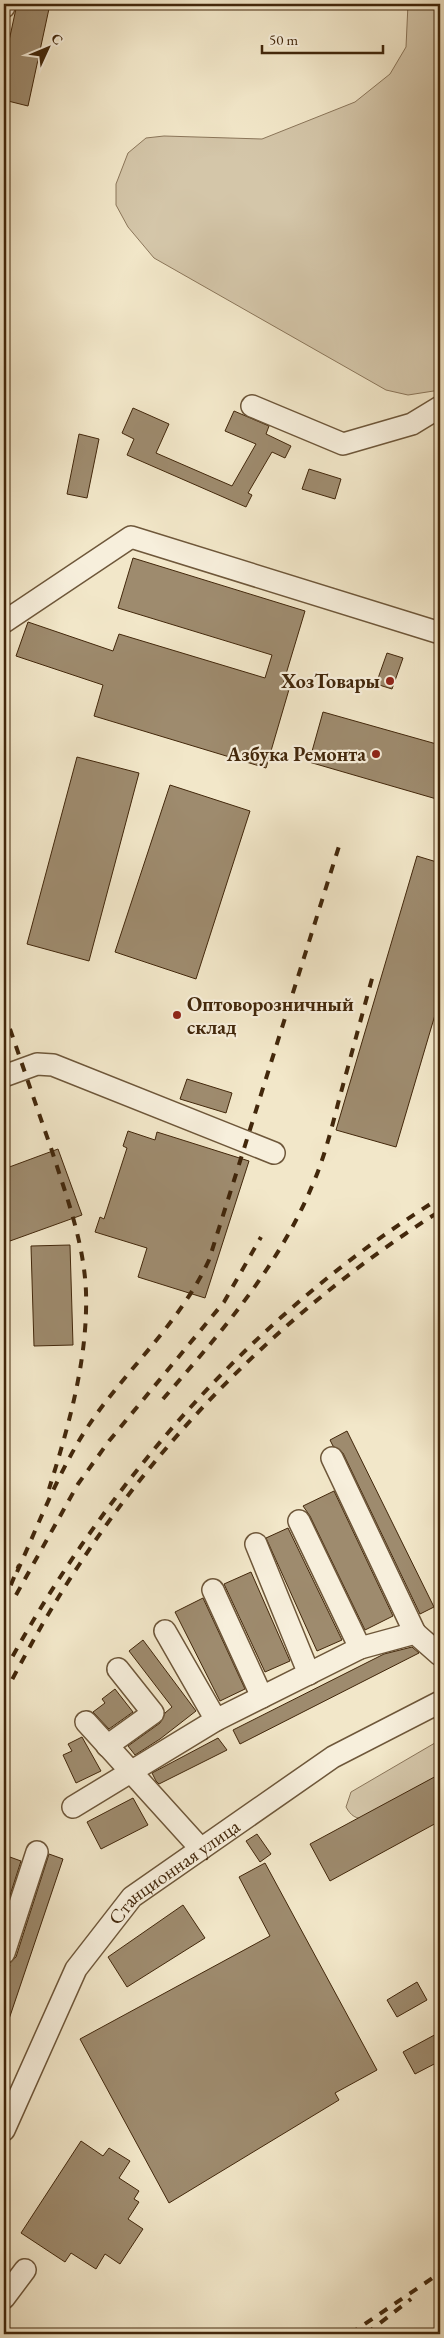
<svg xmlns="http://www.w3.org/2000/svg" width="444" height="2338" viewBox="0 0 444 2338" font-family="'EB Garamond',serif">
<rect width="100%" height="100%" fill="#f2e7c9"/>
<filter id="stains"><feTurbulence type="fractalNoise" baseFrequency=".004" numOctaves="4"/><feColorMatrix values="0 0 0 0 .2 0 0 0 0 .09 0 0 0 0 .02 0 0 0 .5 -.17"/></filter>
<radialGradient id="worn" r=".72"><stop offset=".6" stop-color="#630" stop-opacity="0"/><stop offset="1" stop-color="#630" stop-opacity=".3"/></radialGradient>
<g fill="#d4c6a9" stroke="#8b765a">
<path d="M408,4H440V390L408,395L386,390L154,258L128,227L116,205V184L128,153L146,138L164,136L262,139L355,102L390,74L406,47Z"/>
<path d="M440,1740V1785L366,1819C356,1819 351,1816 346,1807L351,1792Z"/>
</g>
<g fill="#9e8b6e" stroke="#42270b">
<path d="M17,4H50L28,106L4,100V64Z"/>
<path d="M133,408L169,424L156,453L232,486L256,444L225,431L234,411L269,426L266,434L291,446L285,458L272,452L248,493L252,495L246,507L127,455L134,439L122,433Z"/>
<path d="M79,434L99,439L87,498L67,494Z"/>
<path d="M309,469L341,479L335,499L302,489Z"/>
<path d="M133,558L305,611L283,684L290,686L266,768L94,716L103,685L16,656L28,622L113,651L119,634L265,678L272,655L118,608Z"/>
<path d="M387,653L403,658L392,689L376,684Z"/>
<path d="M323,712L440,745V800L309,762Z"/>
<path d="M77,757L139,773L89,961L27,944Z"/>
<path d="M170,785L250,811L196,979L115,952Z"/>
<path d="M417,856L440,863V998L396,1147L336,1130Z"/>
<path d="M187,1079L232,1093L226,1113L180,1099Z"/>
<path d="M128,1131L155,1140L157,1132L249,1161L205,1298L138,1277L147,1248L95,1232L100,1217L104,1219L127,1148L123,1146Z"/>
<path d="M58,1149L82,1215L10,1241L4,1224V1169Z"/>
<path d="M70,1245L73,1345L34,1346L31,1246Z"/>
<path d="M347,1431L434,1607L420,1614L343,1453L333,1446L330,1440Z"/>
<path d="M334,1491L393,1616L365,1630L310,1516L303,1506Z"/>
<path d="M288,1528L342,1640L317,1651L266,1538Z"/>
<path d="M251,1572L290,1661L265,1672L224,1584Z"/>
<path d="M203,1598L245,1689L220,1701L175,1612Z"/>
<path d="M143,1640L196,1711L160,1739L135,1755L128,1746L160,1723L165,1713L172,1707L129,1651Z"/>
<path d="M412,1647L419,1653L240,1744L233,1730L384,1654Z"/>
<path d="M115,1689L133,1712L109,1729L93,1712L105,1703L102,1699Z"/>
<path d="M82,1737L101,1771L76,1783L63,1755L72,1751L68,1744Z"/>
<path d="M218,1738L227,1750L159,1784L156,1781L152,1773Z"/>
<path d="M440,1774V1821L330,1881L310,1844Z"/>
<path d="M133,1798L148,1825L101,1849L87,1822Z"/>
<path d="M257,1834L271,1854L260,1862L246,1841Z"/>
<path d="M49,1854L63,1859L6,2028L4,2027V1984L10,1965L8,1964L16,1957Z"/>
<path d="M7,1856L21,1861L4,1914V1865Z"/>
<path d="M265,1863L377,2070L335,2093L339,2100L169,2203L80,2039L270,1936L239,1877Z"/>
<path d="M183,1905L205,1938L127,1987L108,1957Z"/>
<path d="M417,1982L427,2000L397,2017L387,2000Z"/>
<path d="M440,2032V2061L415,2074L403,2052Z"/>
<path d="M81,2141L103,2156L109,2148L130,2161L119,2178L139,2191L134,2199L139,2202L128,2219L143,2229L120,2264L105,2254L96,2269L71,2253L65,2262L21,2233Z"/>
</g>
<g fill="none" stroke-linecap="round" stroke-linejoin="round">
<g stroke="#6e573a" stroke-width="24">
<g id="minor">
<path d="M4,7V4"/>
<path d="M252,406L343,444L412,424L440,407"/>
<path d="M4,622L131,537L440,633"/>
<path d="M4,1076L37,1064L53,1065L274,1153"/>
<path d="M332,1458L415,1633"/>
<path d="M299,1521L360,1648"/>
<path d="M256,1544L309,1674"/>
<path d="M213,1590L262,1697"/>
<path d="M165,1631L216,1720"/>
<path d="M86,1722L201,1849"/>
<path d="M107,1746L153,1713L118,1669"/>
<path d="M73,1807L216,1720L360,1648L415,1633L440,1655"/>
<path d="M4,1953L37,1852"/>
<path id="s1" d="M4,2130L76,1969L132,1897L333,1757L440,1702"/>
<path d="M4,2298L25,2270"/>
</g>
</g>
<use href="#minor" stroke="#f7efdc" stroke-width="21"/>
<g stroke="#42270b" stroke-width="4" stroke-dasharray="9 9" stroke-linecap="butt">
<path d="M4,1012C20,1057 35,1103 51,1148C66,1195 84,1242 86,1292C88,1359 69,1425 49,1489"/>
<path d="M163,1399C219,1335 279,1266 312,1186C325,1157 332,1126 340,1096C351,1056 362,1015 373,975"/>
<path d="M17,1572C40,1521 61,1465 93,1419C131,1365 181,1321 209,1260L340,843"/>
<path d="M16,1595L78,1484L109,1441L224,1302L261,1237"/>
<path d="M4,1602L19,1565"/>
<path d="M4,1672C107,1481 255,1313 440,1198"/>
<path d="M4,1695C27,1651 51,1607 79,1565C171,1423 298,1301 440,1211"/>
<path d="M350,2334L440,2273"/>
<path d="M366,2334L411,2299"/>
</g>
</g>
<g fill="#8f2418" stroke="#f7efdc" stroke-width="2">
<circle cx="390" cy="681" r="5"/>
<circle cx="376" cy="754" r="5"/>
<circle cx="177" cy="1015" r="5"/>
</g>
<g text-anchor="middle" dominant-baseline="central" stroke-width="4.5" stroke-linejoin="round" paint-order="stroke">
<g font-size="20" font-weight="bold" fill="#42270b" stroke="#f7efdc" text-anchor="end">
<text x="380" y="681">ХозТовары</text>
<text x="366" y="754">Азбука Ремонта</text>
<text x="187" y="1004" text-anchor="start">Оптоворозничный<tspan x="187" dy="23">склад</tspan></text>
</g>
<g font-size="20" fill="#42270b" stroke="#f7efdc">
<text stroke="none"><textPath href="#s1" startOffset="316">Станционная улица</textPath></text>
</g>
</g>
<rect width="444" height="2338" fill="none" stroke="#f2e7c9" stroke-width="20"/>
<rect x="5" y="5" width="434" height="2328" fill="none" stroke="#42270b" stroke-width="2.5"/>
<rect x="10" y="10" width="424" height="2318" fill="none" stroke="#42270b"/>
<g transform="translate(48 48) rotate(46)" stroke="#f7efdc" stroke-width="4" paint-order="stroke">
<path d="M0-4L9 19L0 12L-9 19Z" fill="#42270b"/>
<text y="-8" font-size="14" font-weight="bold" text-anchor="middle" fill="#42270b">С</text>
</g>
<path d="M262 45v8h121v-8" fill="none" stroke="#42270b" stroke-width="2.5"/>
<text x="269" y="45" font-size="15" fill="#42270b" stroke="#f7efdc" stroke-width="4" paint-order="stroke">50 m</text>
<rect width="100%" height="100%" filter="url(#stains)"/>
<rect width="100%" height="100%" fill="url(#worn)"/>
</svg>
